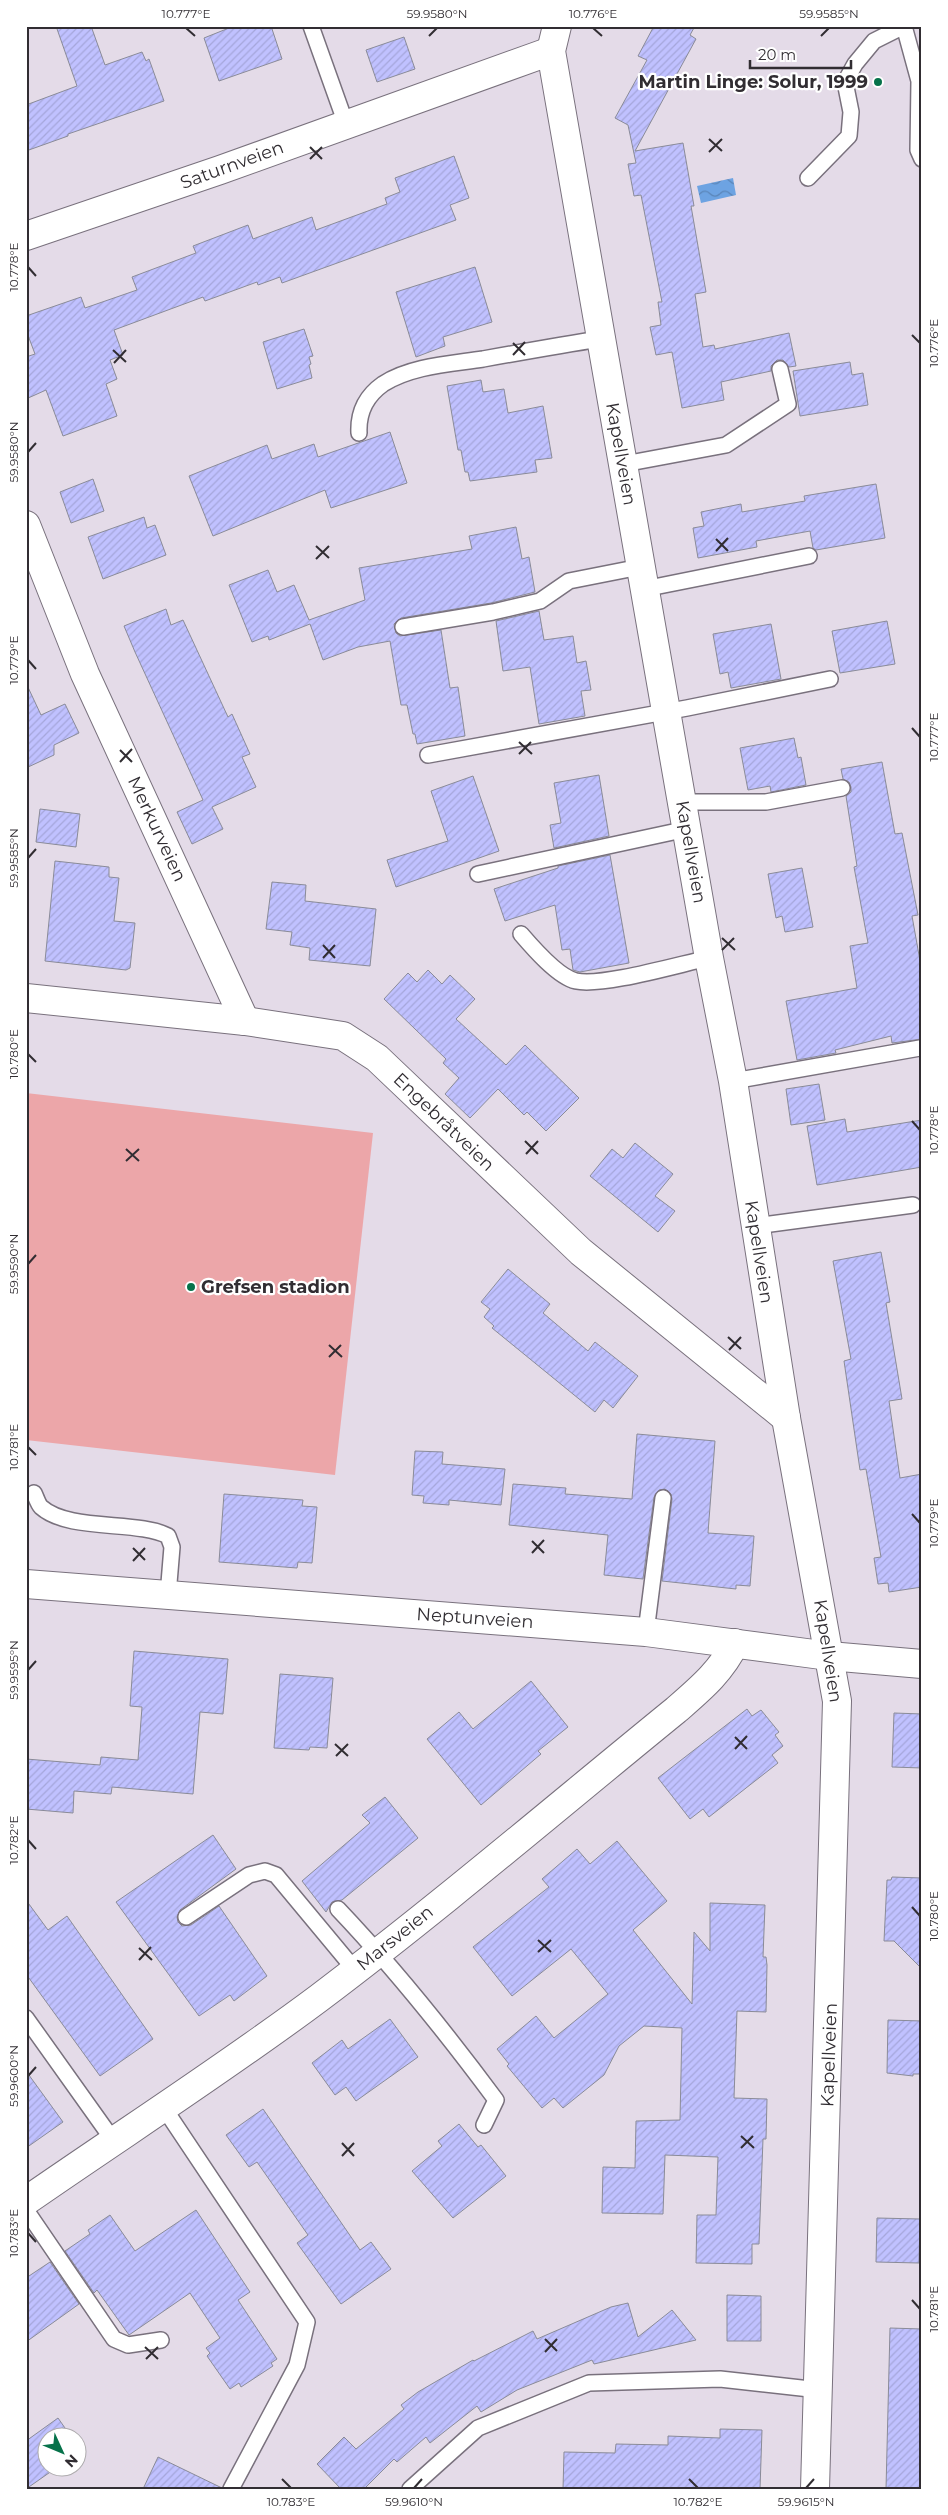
<svg xmlns="http://www.w3.org/2000/svg" width="948" height="2515" viewBox="0 0 948 2515" font-family="Montserrat,sans-serif">
<defs>
<pattern id="water-waves" width="16" height="10" patternUnits="userSpaceOnUse" patternTransform="scale(1.25)"><rect width="16" height="10" fill="#6da3e2"/><path d="M0 5q4-4 8 0t8 0" fill="none" stroke="#5a85b8"/></pattern>
<pattern id="building-hatch" width="6" height="6" patternUnits="userSpaceOnUse" patternTransform="scale(1.25)"><rect width="6" height="6" fill="#c0c1ff"/><path d="M-1 1l2-2M0 6l6-6M5 7l2-2" fill="none" stroke="#a5a6db"/></pattern>
</defs>
<rect width="100%" height="100%" fill="#e4dbe8"/>
<path fill="#eca6a9" d="M26,1093L373,1133L335,1475L26,1440Z"/>
<path fill="url(#water-waves)" d="M733,178L736,195L701,203L697,186Z"/>
<g fill="url(#building-hatch)" stroke="#8a8b98">
<path d="M56,26H91L105,65L142,52L146,61L149,59L164,101L68,134V136L26,151V105L77,86Z"/>
<path d="M234,26H271L282,59L219,81L204,38Z"/>
<path d="M654,26H695L690,35L696,39L635,151L683,143L694,206H691L706,292L695,294L703,347L714,345L715,349L789,333L796,366L789,367L783,360H777L771,366V371L721,382L724,400L682,408L672,352L656,355L650,327L661,325L658,302H662L641,195L634,196L628,164L636,163L628,125L615,118L647,60L638,56Z"/>
<path d="M404,37L415,69L377,82L366,50Z"/>
<path d="M454,156L469,198L450,205L456,220L282,283L280,277L258,285L257,282L205,301L203,297L114,330L123,355L110,360L117,379L106,384L117,416L63,436L46,390L26,399V357L35,354L26,330V316L81,297L85,308L137,290L132,277L196,253L193,246L248,225L253,239L312,217L316,230L387,204L385,198L400,192L395,178Z"/>
<path d="M475,267L492,322L443,337L445,346L416,357L396,292Z"/>
<path d="M304,329L313,356L309,357L311,364L309,365L312,378L277,389L263,342Z"/>
<path d="M850,362L852,375L863,373L868,405L800,416L793,371Z"/>
<path d="M481,380L483,392L504,389L508,413L543,406L552,458L535,460L537,472L470,481L468,472H465L461,450H458L447,386Z"/>
<path d="M390,432L407,483L331,508L325,490L213,536L189,476L267,445L272,459L314,444L318,457Z"/>
<path d="M93,479L104,511L71,523L60,492Z"/>
<path d="M876,484L885,538L816,550L813,548L810,531L756,541L757,547L698,558L693,528L704,526L701,512L741,504L742,512L805,501L804,496Z"/>
<path d="M144,517L147,528L155,525L166,555L103,579L88,537Z"/>
<path d="M516,527L522,559L529,557L535,592L491,603L401,618L394,624L396,633L400,636L441,630L450,688L458,687L465,736L417,744L415,734H413L407,705H401L390,641L358,647L323,660L310,624L269,640L268,636L252,642L229,585L268,570L277,592L294,585L309,620L365,600L359,568L472,549L469,536Z"/>
<path d="M166,609L171,625L183,620L228,717L232,714L250,754L242,757L256,787L212,807L223,829L192,844L177,812L203,800L135,652L124,626Z"/>
<path d="M539,611L544,640L573,636L577,663L586,661L591,690L581,691L585,716L539,724L530,667L503,671L496,621Z"/>
<path d="M887,621L895,664L840,673L832,631Z"/>
<path d="M771,624L781,679L731,688L728,672L720,674L713,634Z"/>
<path d="M26,683L41,715L65,704L79,733L54,745V755L26,768Z"/>
<path d="M794,738L798,758L801,757L806,785L771,792L770,786L748,790L740,748Z"/>
<path d="M882,762L895,834L902,833L918,915L912,916L922,972V1039L892,1043L891,1036L835,1050L836,1053L797,1060L786,1001L857,988L850,946L868,943L854,867L857,866L846,796L851,792V787L849,782L843,779L841,769Z"/>
<path d="M599,775L609,836L554,848L550,825L561,823L554,783Z"/>
<path d="M473,776L499,851L396,887L387,860L448,841L431,791Z"/>
<path d="M40,809L80,814L76,847L36,842Z"/>
<path d="M610,855L629,963L580,972L573,970L570,949L562,950L555,905L505,921L494,889L558,868V866Z"/>
<path d="M55,861L109,867V877L119,878L114,921L135,923L130,968L126,970L45,961Z"/>
<path d="M802,868L813,927L785,932L782,916L776,918L768,874Z"/>
<path d="M272,882L306,885L305,901L376,909L370,966L309,960L310,948L290,945L292,932L266,929Z"/>
<path d="M428,970L442,984L450,975L475,999L456,1019L506,1065L525,1045L579,1098L546,1131L527,1112L524,1115L498,1089L470,1118L445,1094L459,1078L443,1063L446,1059L384,999L408,973L417,982Z"/>
<path d="M819,1084L825,1120L791,1125L786,1089Z"/>
<path d="M845,1119L847,1132L922,1120V1167L817,1185L807,1126Z"/>
<path d="M635,1143L673,1174L655,1196L675,1211L658,1232L590,1176L612,1149L623,1158Z"/>
<path d="M881,1252L890,1302L886,1303L902,1399L889,1401L900,1478L922,1474V1587L889,1592L888,1583L878,1584L874,1558L881,1557L866,1469L860,1470L844,1361L851,1359L833,1261Z"/>
<path d="M508,1269L550,1304L543,1313L588,1351L595,1342L638,1376L613,1408L604,1400L595,1412L492,1328L494,1326L484,1317L490,1309L481,1302Z"/>
<path d="M637,1434L715,1441L708,1533L754,1536L750,1586L736,1585V1589L662,1581L672,1499L671,1494L665,1489L659,1490L654,1497L643,1579L604,1575L608,1535L509,1525L513,1484L566,1488L565,1494L632,1499Z"/>
<path d="M415,1451L443,1452L442,1464L505,1469L501,1505L449,1500V1505L423,1503L424,1496L412,1495Z"/>
<path d="M224,1494L303,1500L302,1506L317,1507L312,1563L298,1562L297,1568L219,1562Z"/>
<path d="M134,1651L228,1659L223,1714L200,1712L193,1794L112,1787L111,1794L74,1791L73,1813L26,1809V1759L100,1765L101,1757L138,1760L142,1707L130,1706Z"/>
<path d="M280,1674L333,1678L327,1748L310,1747L309,1750L274,1748Z"/>
<path d="M531,1681L568,1727L538,1751L541,1754L481,1805L427,1739L459,1712L473,1729Z"/>
<path d="M747,1709L752,1716L761,1710L779,1732L775,1735L783,1746L772,1755L778,1763L709,1817L703,1809L690,1819L658,1778Z"/>
<path d="M894,1713L922,1714V1768L892,1767Z"/>
<path d="M385,1797L418,1838L342,1900L332,1902L326,1912L302,1881L370,1823L362,1815Z"/>
<path d="M213,1835L236,1869L180,1910L177,1917L178,1922L182,1926L191,1925L219,1906L267,1976L234,2001L230,1995L199,2016L116,1902Z"/>
<path d="M617,1841L667,1901L633,1930L692,2004L694,1932L710,1951V1903L765,1905L763,1957H766L767,1965L766,2012L737,2011L734,2098L767,2099L766,2139H763L759,2244H752V2264L696,2263L697,2215H716L718,2157L665,2155L663,2214L602,2213L603,2167L635,2168L636,2121L680,2120L682,2028L644,2026L619,2046L604,2075L563,2108L554,2098L542,2108L507,2066L509,2064L497,2049L536,2016L554,2038L608,1994L571,1949L512,1996L473,1947L549,1887L542,1879L577,1849L590,1864Z"/>
<path d="M892,1877L922,1878V1969L894,1941H884L887,1880H891Z"/>
<path d="M26,1900L48,1930L67,1916L153,2039L100,2076L26,1974Z"/>
<path d="M390,2019L418,2057L356,2101L346,2087L335,2095L312,2063L342,2040L348,2049Z"/>
<path d="M888,2020L922,2021V2074H913V2076L887,2073Z"/>
<path d="M26,2071L63,2122L26,2148Z"/>
<path d="M263,2109L360,2250L371,2242L391,2269L341,2304L297,2243L308,2235L257,2162L249,2167L226,2135Z"/>
<path d="M459,2124L478,2147L481,2145L506,2176L453,2218L412,2171L442,2146L438,2141Z"/>
<path d="M196,2210L250,2292L238,2300L277,2359L271,2363L273,2366L241,2387L239,2383L230,2389L207,2356L210,2353L206,2348L220,2338L190,2293L129,2335L97,2290L94,2293L65,2251L90,2234L88,2230L110,2215L135,2251Z"/>
<path d="M877,2218L920,2219L919,2263L876,2262Z"/>
<path d="M50,2262L79,2304L26,2342V2278Z"/>
<path d="M727,2295L761,2296V2341H727Z"/>
<path d="M628,2303L638,2337L672,2310L696,2340L594,2364L592,2360L517,2390L481,2412L477,2406L430,2443L426,2437L397,2462L394,2459L364,2489H341L317,2464L344,2437L356,2449L404,2409L401,2405L418,2392L473,2360L474,2361L533,2331L537,2339L611,2307Z"/>
<path d="M890,2328L922,2329V2489H886Z"/>
<path d="M58,2418L72,2438H48V2468H56L26,2489V2441Z"/>
<path d="M720,2429L762,2430L760,2489H563L564,2452L615,2453L616,2444L668,2445V2436L720,2438Z"/>
<path d="M158,2457L222,2488V2489H143Z"/>
</g>
<g fill="none" stroke-linecap="round" stroke-linejoin="round">
<g stroke="#79717d" stroke-width="18">
<g id="service">
<path d="M311,26L346,124"/>
<path d="M904,26L919,81L918,150L922,159"/>
<path d="M808,178L849,136L851,112L845,82L855,64L874,41L904,26"/>
<path d="M359,433C358,412 366,396 383,384C411,366 450,364 483,359C522,352 561,345 600,339"/>
<path d="M624,464L726,445L788,404L780,369"/>
<path d="M644,589L809,556"/>
<path d="M403,627L493,612L540,601L569,581L640,567"/>
<path d="M428,755L687,708L830,679"/>
<path d="M682,802H766L842,788"/>
<path d="M478,874L687,829"/>
<path d="M521,934C533,948 558,977 576,981C602,987 680,964 709,958"/>
<path d="M733,1081L920,1048"/>
<path d="M755,1226L913,1205"/>
<path d="M34,1493C36,1497 38,1504 41,1507C69,1532 138,1520 168,1536L172,1547L168,1595"/>
<path d="M646,1632L663,1498"/>
<path d="M338,1909C395,1969 447,2034 496,2100L484,2125"/>
<path d="M186,1917L249,1875L265,1871L276,1875L355,1970"/>
<path d="M26,2018L113,2140"/>
<path d="M164,2108L307,2322L297,2365L231,2489"/>
<path d="M26,2210L114,2339L128,2345L161,2340"/>
<path d="M410,2489L478,2428L589,2383L720,2379L819,2390"/>
</g>
</g>
<g stroke="#79717d" stroke-width="30">
<g id="minor">
<path d="M26,236L220,170L551,51"/>
<path d="M26,525L85,674L245,1021"/>
<path d="M26,998L245,1021L343,1036L377,1058L581,1252L786,1418"/>
<path d="M26,1584L646,1632L829,1656L922,1664"/>
<path d="M26,2201C124,2133 224,2069 319,1998C441,1906 558,1806 676,1710C700,1689 721,1672 735,1643"/>
</g>
</g>
<g stroke="#79717d" stroke-width="30">
<path id="tertiary" d="M557,26L551,51L709,958L733,1081L786,1418L837,1701L815,2489"/>
</g>
<use href="#service" stroke="#fff" stroke-width="15"/>
<use href="#minor" stroke="#fff" stroke-width="28"/>
<use href="#tertiary" stroke="#fff" stroke-width="28"/>
</g>
<path fill="none" stroke="#312d32" stroke-width="2" d="M186,28L195,36M593,28L602,36M429,36L437,28M821,36L829,28M709,139L722,151M310,147L322,159M709,152L722,139M310,159L322,147M28,267L36,276M912,335L920,343M513,343L525,355M113,350L126,362M513,355L525,342M114,363L126,350M28,452L36,443M716,539L728,551M316,546L329,558M716,551L728,538M316,559L329,546M28,660L36,669M912,728L920,737M519,742L532,754M120,750L132,762M519,754L531,742M120,762L132,749M28,858L36,849M722,938L735,950M323,945L335,958M722,950L734,938M323,958L335,945M28,1054L36,1062M912,1121L920,1130M525,1141L538,1154M126,1149L139,1161M526,1154L538,1141M126,1161L139,1149M28,1264L36,1255M728,1337L741,1349M329,1345L342,1357M729,1350L741,1337M329,1357L341,1345M28,1447L36,1455M912,1514L920,1523M532,1541L544,1553M133,1548L145,1560M532,1553L544,1540M133,1561L145,1548M28,1670L36,1661M735,1737L747,1749M335,1744L348,1756M735,1749L747,1736M336,1756L348,1744M28,1840L36,1849M912,1907L920,1916M538,1940L551,1952M139,1948L152,1960M538,1952L551,1940M139,1960L151,1947M28,2076L36,2067M741,2136L754,2148M342,2143L354,2156M741,2148L753,2136M342,2156L354,2143M28,2233L36,2242M912,2300L920,2309M545,2339L557,2351M145,2347L158,2359M545,2352L557,2339M146,2359L158,2347M282,2479L291,2488M689,2479L698,2488M414,2488L422,2479M806,2488L814,2479"/>
<g fill="#06724a" stroke="#fff" stroke-width="2">
<circle cx="878" cy="82" r="5"/>
<circle cx="191" cy="1287" r="5"/>
</g>
<g text-anchor="middle" dominant-baseline="central" stroke-width="4.5" stroke-linejoin="round" paint-order="stroke">
<g font-size="18" font-weight="bold" fill="#312d32" stroke="#fff" text-anchor="end">
<text x="868" y="82">Martin Linge: Solur, 1999</text>
<text x="201" y="1287" text-anchor="start">Grefsen stadion</text>
</g>
<g font-size="18" fill="#312d32" stroke="#fff">
<text transform="translate(232 165) rotate(-20)">Saturnveien</text>
<text transform="translate(621 454) rotate(80)">Kapellveien</text>
<text transform="translate(157 829) rotate(65)">Merkurveien</text>
<text transform="translate(691 852) rotate(80)">Kapellveien</text>
<text transform="translate(444 1122) rotate(44)">Engebråtveien</text>
<text transform="translate(759 1252) rotate(81)">Kapellveien</text>
<text transform="translate(475 1618) rotate(4)">Neptunveien</text>
<text transform="translate(828 1651) rotate(81)">Kapellveien</text>
<text transform="translate(395 1938) rotate(-39)">Marsveien</text>
<text transform="translate(829 2055) rotate(-88)">Kapellveien</text>
</g>
</g>
<rect width="948" height="2515" fill="none" stroke="#ffffff" stroke-width="55"/>
<g transform="translate(62 2452) rotate(134)"><circle r="24" fill="#ffffff" stroke="#adabad"/>
<path d="M0-4L9 19L0 12L-9 19Z" fill="#06724a"/>
<text y="-8" font-size="14" font-weight="bold" text-anchor="middle" fill="#312d32">N</text>
</g>
<path d="M750 60v8h101v-8" fill="none" stroke="#312d32" stroke-width="2.5"/>
<text x="758" y="60" font-size="15" fill="#312d32" stroke="#ffffff" stroke-width="4" paint-order="stroke">20 m</text>
<rect x="28" y="28" width="892" height="2460" fill="none" stroke="#312d32" stroke-width="2"/>
<g font-size="12" text-anchor="middle" fill="#312d32">
<text x="186" y="18">10.777°E</text>
<text x="437" y="18">59.9580°N</text>
<text x="593" y="18">10.776°E</text>
<text x="829" y="18">59.9585°N</text>
<text transform="translate(14 267) rotate(-90)" y="4">10.778°E</text>
<text transform="translate(934 343) rotate(-90)" y="4">10.776°E</text>
<text transform="translate(14 452) rotate(-90)" y="4">59.9580°N</text>
<text transform="translate(14 660) rotate(-90)" y="4">10.779°E</text>
<text transform="translate(934 737) rotate(-90)" y="4">10.777°E</text>
<text transform="translate(14 858) rotate(-90)" y="4">59.9585°N</text>
<text transform="translate(14 1054) rotate(-90)" y="4">10.780°E</text>
<text transform="translate(934 1130) rotate(-90)" y="4">10.778°E</text>
<text transform="translate(14 1264) rotate(-90)" y="4">59.9590°N</text>
<text transform="translate(14 1447) rotate(-90)" y="4">10.781°E</text>
<text transform="translate(934 1523) rotate(-90)" y="4">10.779°E</text>
<text transform="translate(14 1670) rotate(-90)" y="4">59.9595°N</text>
<text transform="translate(14 1840) rotate(-90)" y="4">10.782°E</text>
<text transform="translate(934 1916) rotate(-90)" y="4">10.780°E</text>
<text transform="translate(14 2076) rotate(-90)" y="4">59.9600°N</text>
<text transform="translate(14 2233) rotate(-90)" y="4">10.783°E</text>
<text transform="translate(934 2309) rotate(-90)" y="4">10.781°E</text>
<text x="291" y="2506">10.783°E</text>
<text x="414" y="2506">59.9610°N</text>
<text x="698" y="2506">10.782°E</text>
<text x="806" y="2506">59.9615°N</text>
</g>
</svg>
